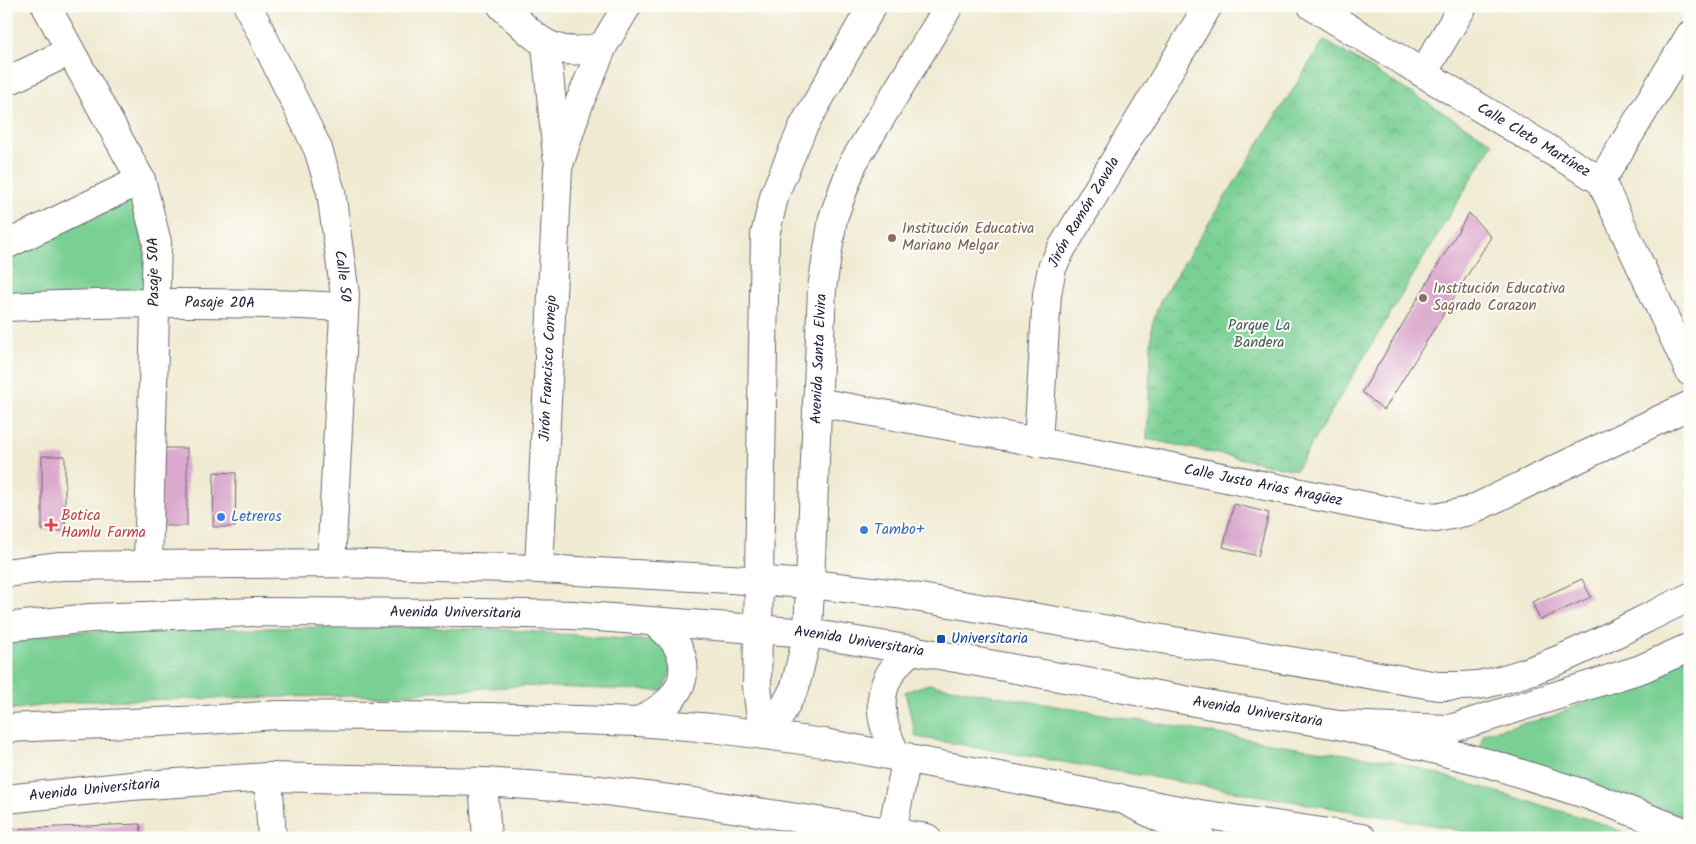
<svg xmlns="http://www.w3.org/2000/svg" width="1696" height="844" viewBox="0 0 1696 844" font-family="Kalam,sans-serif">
<defs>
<pattern id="park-crowns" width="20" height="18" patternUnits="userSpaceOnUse" patternTransform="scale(1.25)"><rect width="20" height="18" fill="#7ad094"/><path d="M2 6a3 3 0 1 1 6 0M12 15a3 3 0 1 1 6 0" fill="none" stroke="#69b280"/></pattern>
</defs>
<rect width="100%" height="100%" fill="#fdfcf7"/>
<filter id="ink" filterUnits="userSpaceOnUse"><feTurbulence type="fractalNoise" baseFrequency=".02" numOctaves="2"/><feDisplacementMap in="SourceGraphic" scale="10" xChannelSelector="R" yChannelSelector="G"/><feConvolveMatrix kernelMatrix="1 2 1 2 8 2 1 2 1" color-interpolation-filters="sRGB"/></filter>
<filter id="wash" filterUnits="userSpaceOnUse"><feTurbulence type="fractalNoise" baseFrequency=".0096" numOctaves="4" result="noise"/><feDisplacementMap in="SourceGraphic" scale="20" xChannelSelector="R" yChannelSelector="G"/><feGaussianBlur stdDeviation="1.12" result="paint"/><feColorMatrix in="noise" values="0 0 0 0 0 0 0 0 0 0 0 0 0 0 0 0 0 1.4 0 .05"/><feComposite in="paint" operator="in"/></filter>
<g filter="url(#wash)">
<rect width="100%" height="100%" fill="#efead1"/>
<g fill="#7ad094" stroke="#4e7968">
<path d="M133,196L144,244L147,292L6,299V255Z"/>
<path d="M365,626L511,630L663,642L676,657L663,691L520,686L385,695L81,701L6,710V640L71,632Z"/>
<path d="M1690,656V819L1478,751L1484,733L1551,717Z"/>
<path d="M928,684L1276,744L1394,761L1597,822L1638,838H1488L1444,827L916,737L905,692Z"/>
</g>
<path fill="url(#park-crowns)" stroke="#4e7968" d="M1324,40L1493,143L1296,470L1147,439L1152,325L1160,301Z"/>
<g id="blocks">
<g fill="#dba9ce">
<path d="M1469,213L1491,237L1384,410L1362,392Z"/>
<rect x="161" y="448" width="26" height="78"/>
<path d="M42,456H65V531L42,530Z"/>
<path d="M214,472L236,473L235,527H213Z"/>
<path d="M1234,504L1269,513L1258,556L1223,547Z"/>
<path d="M1582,579L1591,597L1540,620L1532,602Z"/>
<path d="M140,824L142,838H6V829Z"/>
</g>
</g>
</g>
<g filter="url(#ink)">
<use href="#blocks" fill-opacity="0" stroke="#6a6870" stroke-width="1"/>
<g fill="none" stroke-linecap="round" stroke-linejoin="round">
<g stroke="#6a6870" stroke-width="30">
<g id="street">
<path d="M46,6L141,180L157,242L148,564"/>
<path id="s1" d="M248,6L318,149L331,192L345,295L331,563"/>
<path d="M502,6C536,38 553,61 603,46"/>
<path id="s2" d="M1312,6L1601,181L1690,372"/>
<path d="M546,45L557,155"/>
<path d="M1423,73L1463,6"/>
<path d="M6,82L70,51"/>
<path d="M1601,181L1690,35"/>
<path d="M6,245L141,180"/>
<path id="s3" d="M6,307C119,302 231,301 344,307"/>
<path id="s4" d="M817,402L1142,461L1405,514L1436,518L1469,511L1690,405"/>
<path id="s5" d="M1038,443L1047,294L1052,268L1062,248L1208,6"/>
<path id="s6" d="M539,569L558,168L578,106L603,46L627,6"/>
<path d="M483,782L487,838"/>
</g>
</g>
<g stroke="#6a6870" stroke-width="30">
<g id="secondary">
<path d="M6,573L60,566L331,563L539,569L730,579L811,584L897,594L1438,686C1453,686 1470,687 1484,684C1555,669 1624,628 1690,597"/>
<path d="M763,734L757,687L765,235L775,193L803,127L872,6"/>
<path id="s7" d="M770,735L795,687L808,633L822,288L833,218L853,163L949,6"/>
<path d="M268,777L272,838"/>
<path id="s8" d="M6,799L131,786L268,777L483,782L599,790L700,803L927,838"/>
</g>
</g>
<g stroke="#6a6870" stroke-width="30">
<g id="primary">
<path id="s9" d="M6,627L90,618L254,612L479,613L572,615L808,633L912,650L1217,706L1339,725L1491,764L1588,795L1690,834"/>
<path d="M638,722C649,715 661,709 670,700C696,672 681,639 653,622"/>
<path d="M6,728L205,720L278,715L490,717L638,722L712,728L824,743L1200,814L1362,838"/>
<path d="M897,755C875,716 874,679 912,650"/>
<path d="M892,831L907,757"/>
</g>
</g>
<g stroke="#6a6870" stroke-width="30">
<g id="highway">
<path d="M1339,725L1450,729L1641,669L1690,647"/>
<path d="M1120,798L1201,838"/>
</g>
</g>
<use href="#street" stroke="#fff" stroke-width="28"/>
<use href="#secondary" stroke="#fff" stroke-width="28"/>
<use href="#primary" stroke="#fff" stroke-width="28"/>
<use href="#highway" stroke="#fff" stroke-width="28"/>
</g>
</g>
<g fill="#8d6e63" stroke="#fdfcf7" stroke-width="2">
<circle cx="892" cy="238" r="5"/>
<circle cx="1423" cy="298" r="5"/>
</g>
<g fill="#3f7fe0" stroke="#fdfcf7" stroke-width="2">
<circle cx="221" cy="517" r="5"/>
<circle cx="864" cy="530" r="5"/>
</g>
<path fill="#e0444e" stroke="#fdfcf7" stroke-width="2" d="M48.5 517.5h5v5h5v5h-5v5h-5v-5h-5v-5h5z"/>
<rect fill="#1a4fb4" stroke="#fdfcf7" stroke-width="2" x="936" y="634" width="10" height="10" rx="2.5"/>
<g text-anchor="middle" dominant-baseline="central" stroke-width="4" stroke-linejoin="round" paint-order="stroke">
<g font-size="15" fill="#22223b" stroke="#fdfcf7">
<text stroke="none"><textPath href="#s2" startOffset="259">Calle Cleto Martínez</textPath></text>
<text stroke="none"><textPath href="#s5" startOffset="240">Jirón Ramón Zavala</textPath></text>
<text transform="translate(154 272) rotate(-91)">Pasaje 50A</text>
<text stroke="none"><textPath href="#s1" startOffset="289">Calle 50</textPath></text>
<text stroke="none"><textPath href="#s3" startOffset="214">Pasaje 20A</textPath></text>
<text stroke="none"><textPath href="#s7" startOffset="384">Avenida Santa Elvira</textPath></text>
<text stroke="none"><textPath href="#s6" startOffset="201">Jirón Francisco Cornejo</textPath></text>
<text stroke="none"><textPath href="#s4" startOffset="454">Calle Justo Arias Aragüez</textPath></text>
<text stroke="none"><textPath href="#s9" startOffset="450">Avenida Universitaria</textPath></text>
<text stroke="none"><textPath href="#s9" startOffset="855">Avenida Universitaria</textPath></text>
<text stroke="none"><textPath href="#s9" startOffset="1260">Avenida Universitaria</textPath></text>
<text stroke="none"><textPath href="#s8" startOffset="89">Avenida Universitaria</textPath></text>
</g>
<g font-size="15" fill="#785e54" stroke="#fdfcf7" text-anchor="start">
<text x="902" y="229">Institución Educativa<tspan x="902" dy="17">Mariano Melgar</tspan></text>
<text x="1433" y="289">Institución Educativa<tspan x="1433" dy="17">Sagrado Corazon</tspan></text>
</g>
<g font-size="15" fill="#415f5a" stroke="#fdfcf7">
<text x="1259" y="326">Parque La<tspan x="1259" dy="17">Bandera</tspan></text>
</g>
<g font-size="15" fill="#be3a42" stroke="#fdfcf7" text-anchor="start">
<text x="61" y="516">Botica<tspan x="61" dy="17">Hamlu Farma</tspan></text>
</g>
<g font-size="15" fill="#366cbe" stroke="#fdfcf7" text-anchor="start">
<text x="231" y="517">Letreros</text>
<text x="874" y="530">Tambo+</text>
</g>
<g font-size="15" fill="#164399" stroke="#fdfcf7" text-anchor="start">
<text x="951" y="639">Universitaria</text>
</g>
</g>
<rect width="1696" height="844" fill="none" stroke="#fdfcf7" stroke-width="25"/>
</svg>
